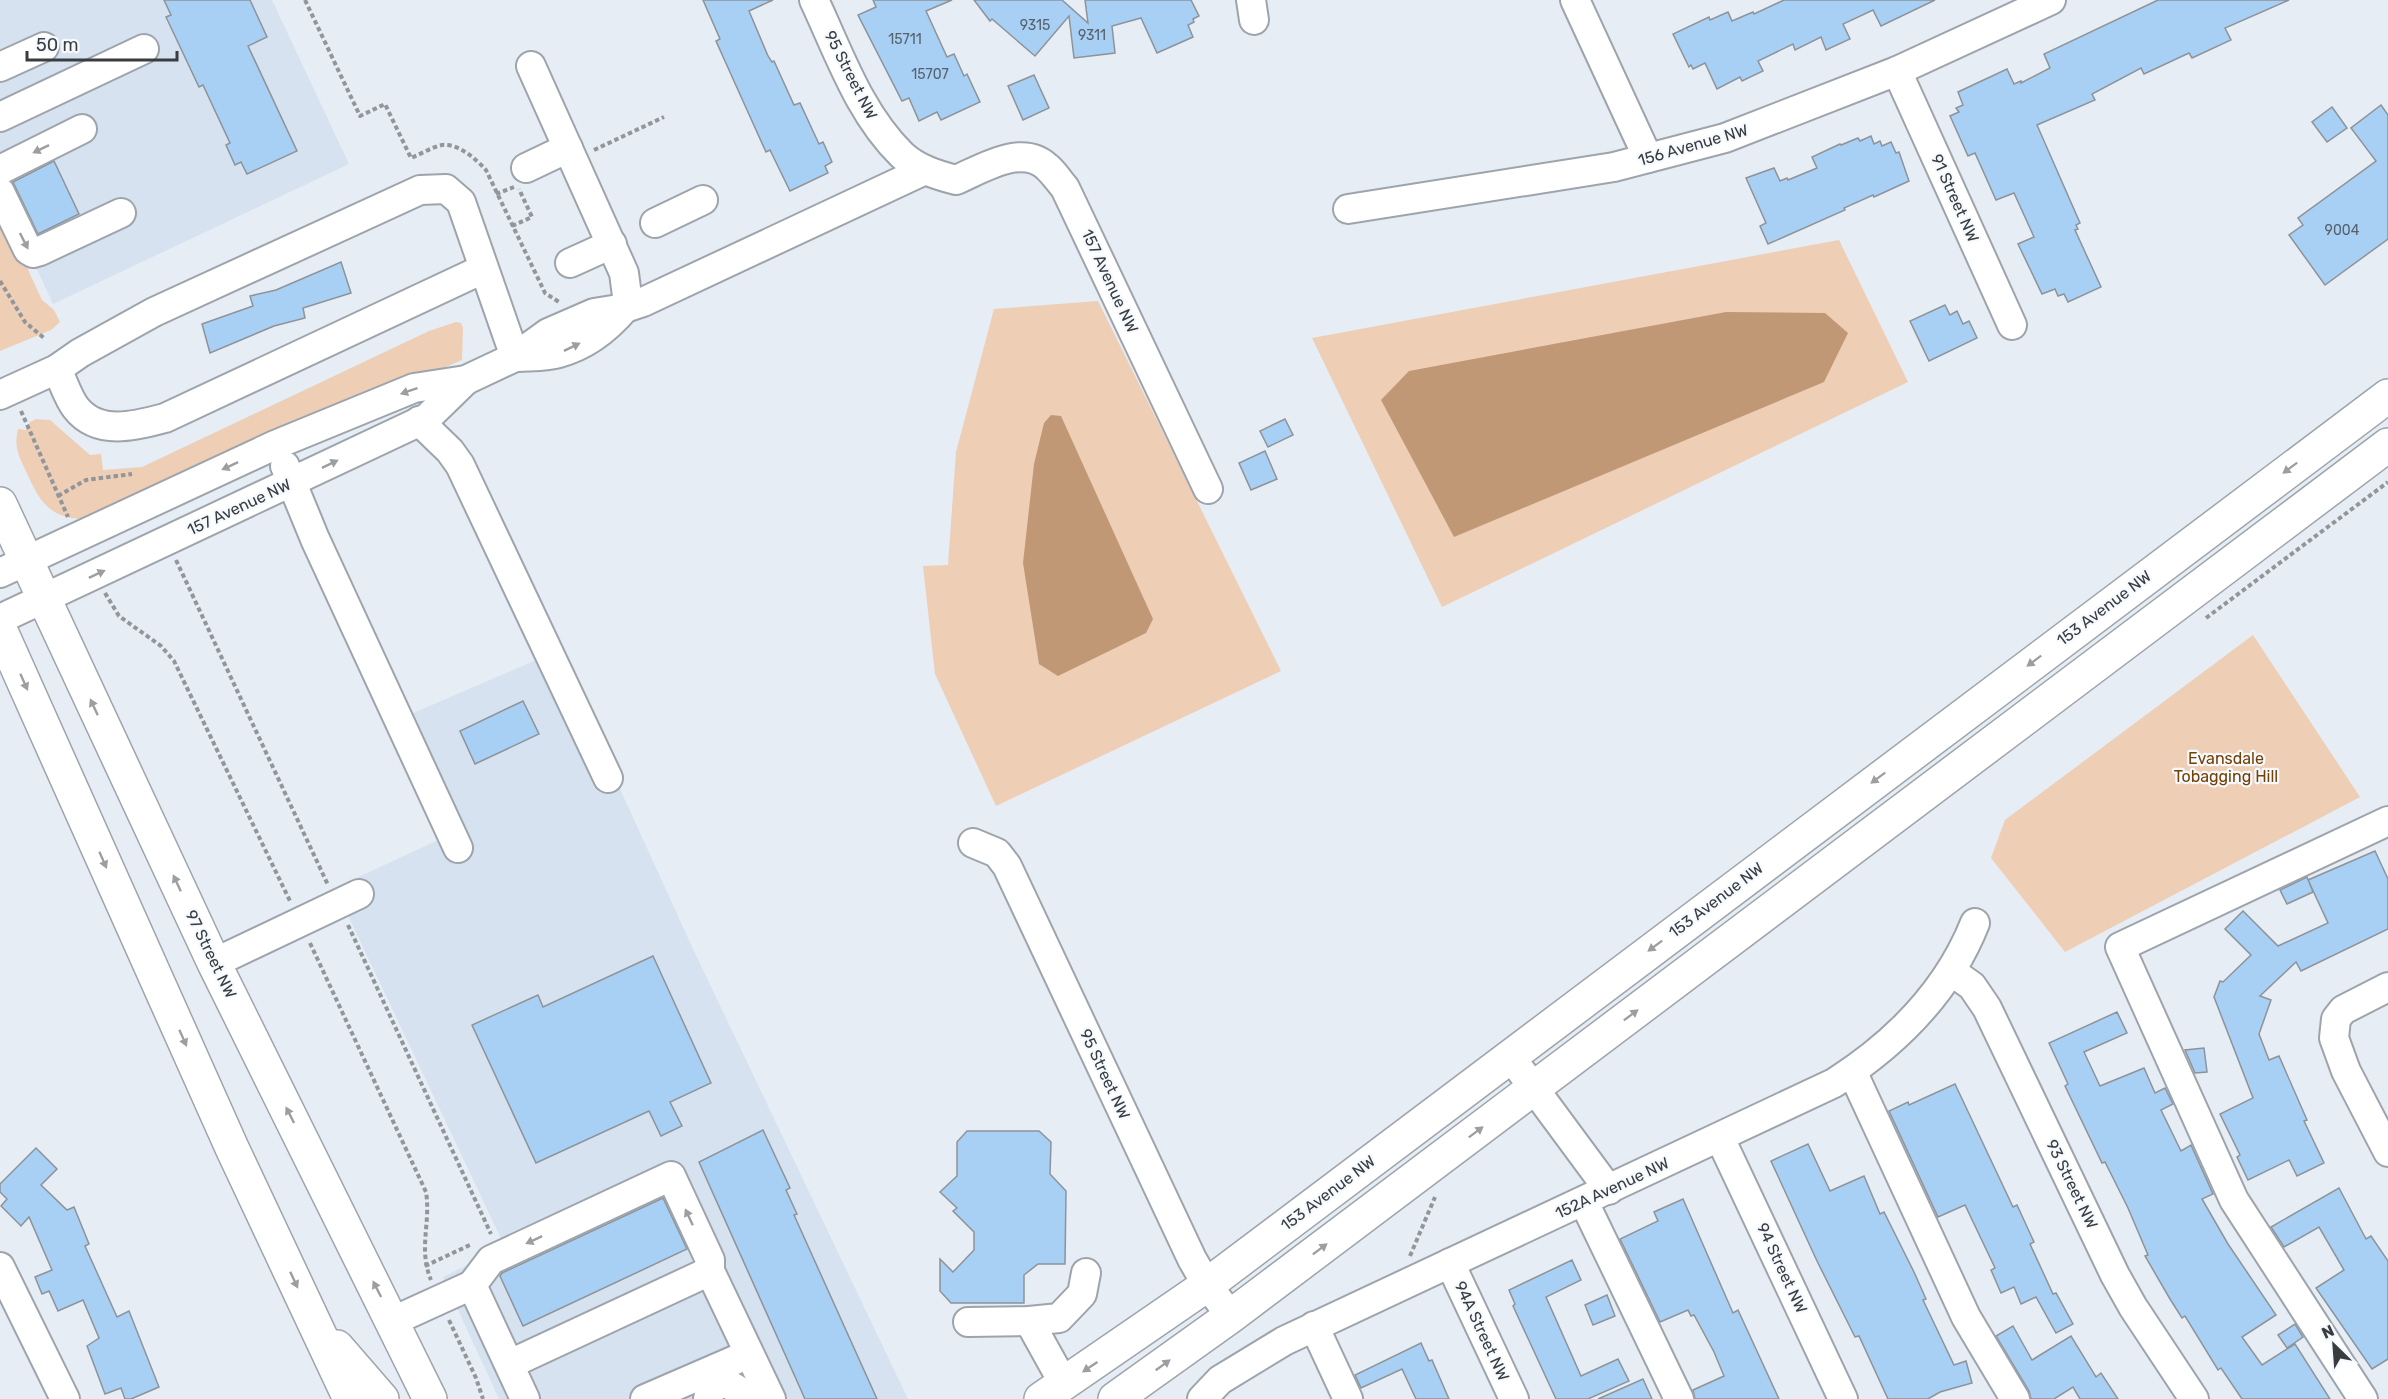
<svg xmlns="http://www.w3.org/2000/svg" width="2388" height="1399" viewBox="0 0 2388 1399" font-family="Rubik,sans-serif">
<rect width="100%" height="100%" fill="#e6edf4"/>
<g fill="#d6e2ef">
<path d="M0,0H272L349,164L53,304L0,190Z"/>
<path d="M557,651L693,949L908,1399H499L443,1277L505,1247L335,888L464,828L411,714Z"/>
</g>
<g fill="#eeceb5">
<path d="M0,209L42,300L54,310L60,322L51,330L0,351Z"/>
<path d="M1839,240L1908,382L1442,607L1312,338Z"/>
<path d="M1098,301L1281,671L996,806L935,674L923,566L948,565L956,452L994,309Z"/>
<path d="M456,322L461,323L463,328L462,360L86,519C48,519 39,500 25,469C18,455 14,445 18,429L26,430L30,422L36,419L50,420L90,455L101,454L103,470L142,467L429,331Z"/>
<path d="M2253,635L2360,797L2065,952L1991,858L2005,820Z"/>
</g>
<g fill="#c09876">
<path d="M1726,312L1825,313L1848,333L1824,382L1454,537L1381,400L1409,371Z"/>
<path d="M1051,415L1061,416L1153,619L1146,633L1058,676L1039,664L1023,563L1034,464L1044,423Z"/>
</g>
<g fill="#a8cff4" stroke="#8d9399" stroke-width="1.5">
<path d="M164,0H250L267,37L248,46L297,151L247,174L241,162L235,165L226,145L230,143L203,85L199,87L166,17L171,15Z"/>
<path d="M703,0H773L749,11L768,56L772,62L774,61L794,105L800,103L819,144L823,142L832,162L825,166L828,173L790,191L770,150L766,152L747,110L716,41L720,39Z"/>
<path d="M873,0H952L926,11L947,57L954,54L964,76L967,74L980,102L941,120L937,112L919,121L909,98L902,101L858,15L876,7Z"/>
<path d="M974,0H1062L1088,23L1085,0H1191L1199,16L1193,19L1194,22L1188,25L1193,37L1157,53L1141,18L1112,26L1115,53L1074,58L1069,16L1035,56L992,19L990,21Z"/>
<path d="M1784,0H1935L1881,26L1873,10L1843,24L1850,39L1826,50L1821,37L1795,50L1793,44L1758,61L1763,71L1742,81L1740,77L1717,89L1705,63L1693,69L1691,65L1689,67L1673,34L1709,17L1710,20L1728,12L1732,21L1753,12L1754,14Z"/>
<path d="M2158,0H2289L2225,28L2231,40L2192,58L2189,53L2144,74L2141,68L2092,94L2095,100L2037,125L2080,223L2076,225L2078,229L2075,230L2101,287L2068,302L2064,294L2058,296L2055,289L2042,294L2018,244L2034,237L2014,193L1996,200L1975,153L1968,156L1950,116L1959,112L1956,108L1963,105L1958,92L2007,69L2014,84L2021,81V83L2050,68L2044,54Z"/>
<path d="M1034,75L1049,108L1023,120L1008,86Z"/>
<path d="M2381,105L2388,115V239L2325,285L2289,235L2303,225L2298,218L2376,161L2351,128Z"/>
<path d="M2332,107L2347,128L2327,142L2312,122Z"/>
<path d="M1871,136L1874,144L1880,141L1882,146L1891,142L1896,153L1899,152L1909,181L1874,197L1873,195L1844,208L1845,210L1768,244L1760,226L1766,223L1746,178L1774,168L1780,181L1787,178L1788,180L1817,168L1812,157L1840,144L1841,145L1858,138L1860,141Z"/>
<path d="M54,161L79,214L38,234L13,182Z"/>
<path d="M341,262L351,293L303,308L305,318L274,326L210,353L202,324L253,306L250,296L276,290Z"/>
<path d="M1945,305L1950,315L1957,311L1963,324L1969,321L1977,338L1929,361L1910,321Z"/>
<path d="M1285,419L1293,435L1268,447L1260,431Z"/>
<path d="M1265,451L1277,479L1251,490L1239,463Z"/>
<path d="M523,701L539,734L475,764L460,731Z"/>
<path d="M2375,851L2388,879V929L2301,971L2296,962L2260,996L2271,1000L2259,1034L2269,1060L2279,1056L2307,1120L2304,1121L2324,1163L2297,1176L2289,1160L2248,1180L2237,1157L2240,1155L2220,1114L2253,1098L2214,997L2220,981L2223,982L2251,955L2225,929L2243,911L2278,946L2328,923L2308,880Z"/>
<path d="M2307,877L2313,892L2287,904L2280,890Z"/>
<path d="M653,956L711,1083L670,1102L682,1126L661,1136L649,1111L536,1163L472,1025L538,995L543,1007Z"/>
<path d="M2117,1012L2127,1033L2084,1052L2100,1086L2144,1068L2155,1093L2165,1088L2173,1104L2161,1110L2181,1151L2191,1145L2213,1194L2202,1199L2228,1244L2276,1315L2242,1337L2262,1365L2295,1344L2330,1399H2242L2221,1368L2218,1370L2185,1316L2182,1318L2170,1299L2145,1256L2148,1255L2128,1208L2105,1162L2102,1163L2065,1086L2068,1084L2049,1043Z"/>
<path d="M2204,1048L2207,1072L2195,1073L2185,1050Z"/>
<path d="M1955,1084L2013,1207L2017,1205L2034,1242L2030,1244L2053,1294L2056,1293L2073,1324L2056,1333L2036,1297L2021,1304L2014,1287L2001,1293L1991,1270L1995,1268L1965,1205L1938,1217L1889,1111L1908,1102L1909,1105Z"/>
<path d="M763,1130L790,1188L786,1190L797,1214L794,1215L877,1399H805L699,1162Z"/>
<path d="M967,1131H1039L1051,1142L1050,1174L1066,1191L1065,1264H1038L1024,1275V1303H951L940,1291V1259L953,1272L974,1250V1232L953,1211L957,1208L940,1192L957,1176V1142Z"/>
<path d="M1808,1144L1830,1191L1864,1176L1880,1214L1884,1212L1914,1272L1926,1299L1923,1300L1954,1365L1966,1361L1972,1383L1940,1392L1928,1399H1888L1859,1336L1855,1337L1817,1261L1771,1161Z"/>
<path d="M36,1148L57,1169L41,1185L67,1210L74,1207L89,1244L85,1246L117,1317L129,1311L159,1387L131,1399H125L121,1388L105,1394L87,1346L99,1338L83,1300L58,1311L49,1291L42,1294L35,1277L52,1270L29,1217L21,1226L1,1206L7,1199L0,1192V1184Z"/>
<path d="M2339,1188L2366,1239L2371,1236L2388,1261V1359L2372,1369L2316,1288L2344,1270L2319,1227L2284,1247L2271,1227Z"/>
<path d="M663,1198L687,1249L523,1326L500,1276L502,1273Z"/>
<path d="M1683,1199L1733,1313L1738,1310L1779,1399H1695L1693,1390L1724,1376L1714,1352L1694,1315L1691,1316L1688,1310L1660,1322L1620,1239L1658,1221L1654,1212Z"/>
<path d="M1572,1260L1581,1280L1546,1297L1581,1376L1618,1359L1629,1381L1588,1399H1556L1513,1306L1515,1304L1509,1290Z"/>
<path d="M1607,1295L1615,1316L1593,1325L1585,1305Z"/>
<path d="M2295,1324L2303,1337L2287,1348L2278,1335Z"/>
<path d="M2013,1326L2032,1360L2071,1336L2096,1377L2101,1373L2118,1399H2080L2073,1387L2054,1399H2031L2029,1391L1996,1336Z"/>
<path d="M1421,1343L1429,1361L1432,1360L1449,1399H1416L1402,1369L1361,1388L1355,1375Z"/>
<path d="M1643,1379L1652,1399H1598Z"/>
</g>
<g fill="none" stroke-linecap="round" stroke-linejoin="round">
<g stroke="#9ea4ab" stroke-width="32">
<g id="minor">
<path d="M814,0C839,53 859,113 902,155C917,169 937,175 956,180C982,169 1022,143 1047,167C1054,173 1059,181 1065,188L1208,489"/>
<path d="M1251,0L1254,20"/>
<path d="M1575,0L1648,158"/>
<path d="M531,66L624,273L627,296L625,308"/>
<path d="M0,67L44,47"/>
<path d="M1897,71L2012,325"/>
<path d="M0,117L144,49"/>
<path d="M526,168L568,148"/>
<path d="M0,170L82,129"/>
<path d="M0,192L28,250L33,253L40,251L121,213"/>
<path d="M1348,209L1614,167L1725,138L1897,71L2051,0"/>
<path d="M655,223L703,200"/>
<path d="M570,263L612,244"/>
<path d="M517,357C530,356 547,357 559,353C585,346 608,328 625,308"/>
<path d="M57,369C63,381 68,398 76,408C98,436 135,426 165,418L483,269"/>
<path d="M0,395L57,369L80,353L154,312L420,190L446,189L461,202L515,357"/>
<path d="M419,421L450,451L460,465L608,778"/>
<path d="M285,466L315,539L458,848"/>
<path d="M0,573L275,445L414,388L466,380L515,357L548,333L594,313L625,308L643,302L925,170"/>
<path d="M0,619L427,418L466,380"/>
<path d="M973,843L997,853L1007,866L1192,1259L1207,1285L1231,1316"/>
<path d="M214,963L359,894"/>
<path d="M1951,971L1972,986L1987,1008L2115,1275L2133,1307L2194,1399"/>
<path d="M2388,987L2343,1010L2336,1019L2334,1038L2346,1071L2388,1152"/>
<path d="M1510,1056L1609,1190"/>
<path d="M1852,1071L1966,1317L2015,1399"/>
<path d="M1720,1138L1843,1399"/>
<path d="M1584,1202L1679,1399"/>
<path d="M1450,1263L1514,1399"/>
<path d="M0,1267L65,1399"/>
<path d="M472,1285L491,1260L671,1176L710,1260V1271"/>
<path d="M393,1321L472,1285L525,1399"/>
<path d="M1029,1321L1064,1384"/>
<path d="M968,1322L1029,1321L1059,1318L1082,1294L1086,1273"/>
<path d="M1314,1326L1348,1399"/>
<path d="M510,1364L710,1271L771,1399"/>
<path d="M645,1399L749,1354"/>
<path d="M708,1399C710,1388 717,1384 727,1383L738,1390L742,1399"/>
<path d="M1202,1399L1220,1380L1284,1341L1834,1083C1895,1044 1948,991 1975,923"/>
<path d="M2363,1399L2234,1200L2120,947L2388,821"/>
</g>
</g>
<g stroke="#9ea4ab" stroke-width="36">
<g id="major">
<path d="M0,504L214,963L430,1399"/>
<path d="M0,629L232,1148L350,1399"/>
<path d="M337,1347L382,1399"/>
<path d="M1041,1399L1207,1285L2388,396"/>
<path d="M1115,1399L1231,1316L2388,445"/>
</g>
</g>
<g stroke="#91969b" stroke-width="4" stroke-dasharray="4.5 3" stroke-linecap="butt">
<path d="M305,0L360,116L385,104L411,158C421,154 432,147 442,145C458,143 476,159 486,170L545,293L559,302"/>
<path d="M594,150L664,117"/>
<path d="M496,194L514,187"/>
<path d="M512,226L532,217L519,189"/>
<path d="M0,281L25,322L44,338"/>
<path d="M21,411L68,517"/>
<path d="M58,496L86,480L132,474"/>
<path d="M176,560L328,885"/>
<path d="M105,593L119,616L161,646L174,661L290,901"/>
<path d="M2206,618L2388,482"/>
<path d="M348,925L491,1234"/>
<path d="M310,943L426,1192C431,1223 418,1249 431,1280"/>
<path d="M1410,1256L1435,1197"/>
<path d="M425,1266L472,1244"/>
<path d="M449,1320L476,1378L483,1399"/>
</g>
<use href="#minor" stroke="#fff" stroke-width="28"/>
<use href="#major" stroke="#fff" stroke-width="33"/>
</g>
<defs><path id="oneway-solid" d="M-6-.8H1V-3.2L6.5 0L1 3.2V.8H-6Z" transform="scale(1.5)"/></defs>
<g fill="#9c9ea0">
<use href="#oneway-solid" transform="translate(41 149) rotate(154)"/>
<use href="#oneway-solid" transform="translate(24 241) rotate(63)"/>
<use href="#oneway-solid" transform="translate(572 347) rotate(-26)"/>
<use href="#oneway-solid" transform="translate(409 391) rotate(161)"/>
<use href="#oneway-solid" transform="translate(330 464) rotate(-26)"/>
<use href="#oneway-solid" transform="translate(230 466) rotate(155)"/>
<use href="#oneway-solid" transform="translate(2290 468) rotate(143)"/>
<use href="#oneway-solid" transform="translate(97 574) rotate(-25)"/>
<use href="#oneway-solid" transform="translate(2034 661) rotate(143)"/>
<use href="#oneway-solid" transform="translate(24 682) rotate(66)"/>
<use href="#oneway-solid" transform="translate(94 707) rotate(-115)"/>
<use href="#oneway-solid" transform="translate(1878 778) rotate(143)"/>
<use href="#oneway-solid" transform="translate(103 860) rotate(66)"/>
<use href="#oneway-solid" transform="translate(177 883) rotate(-115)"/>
<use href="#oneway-solid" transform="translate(1655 946) rotate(143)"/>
<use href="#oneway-solid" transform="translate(1631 1015) rotate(-37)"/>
<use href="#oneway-solid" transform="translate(183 1038) rotate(66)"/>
<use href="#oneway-solid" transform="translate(290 1115) rotate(-117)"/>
<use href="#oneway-solid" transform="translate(1476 1132) rotate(-37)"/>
<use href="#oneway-solid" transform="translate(689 1217) rotate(-115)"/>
<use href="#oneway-solid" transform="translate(534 1240) rotate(155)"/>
<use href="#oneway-solid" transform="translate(1320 1249) rotate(-37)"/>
<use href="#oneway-solid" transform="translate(294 1280) rotate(65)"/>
<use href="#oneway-solid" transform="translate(377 1289) rotate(-117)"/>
<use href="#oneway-solid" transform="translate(1163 1365) rotate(-36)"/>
<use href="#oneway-solid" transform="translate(1090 1367) rotate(146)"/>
</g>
<g text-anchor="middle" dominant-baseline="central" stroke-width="4.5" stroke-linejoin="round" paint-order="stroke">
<g font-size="14" fill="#56626d">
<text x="1035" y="25">9315</text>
<text x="1092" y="35">9311</text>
<text x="905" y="39">15711</text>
<text x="930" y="74">15707</text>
<text x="2342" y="230">9004</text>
</g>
<g font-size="16" fill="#3a3d40" stroke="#f6fafe">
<text transform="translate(851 75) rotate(63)">95 Street NW</text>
<text transform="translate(1693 145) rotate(-16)">156 Avenue NW</text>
<text transform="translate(1955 198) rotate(66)">91 Street NW</text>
<text transform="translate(1110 281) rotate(65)">157 Avenue NW</text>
<text transform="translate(239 507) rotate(-25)">157 Avenue NW</text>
<text transform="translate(2104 608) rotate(-37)">153 Avenue NW</text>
<text transform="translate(1716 900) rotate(-37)">153 Avenue NW</text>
<text transform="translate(211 954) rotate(64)">97 Street NW</text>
<text transform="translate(1105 1074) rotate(65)">95 Street NW</text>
<text transform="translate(2072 1184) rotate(64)">93 Street NW</text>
<text transform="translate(1612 1188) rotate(-25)">152A Avenue NW</text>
<text transform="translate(1328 1193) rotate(-37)">153 Avenue NW</text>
<text transform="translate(1782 1268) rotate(65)">94 Street NW</text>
<text transform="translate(1482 1331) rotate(65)">94A Street NW</text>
</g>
<g font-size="16" fill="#744003" stroke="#f6fafe">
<text x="2226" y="758">Evansdale<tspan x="2226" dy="18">Tobagging Hill</tspan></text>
</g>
</g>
<g transform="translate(2334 1345) rotate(335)" stroke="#f6fafe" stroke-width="4.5" paint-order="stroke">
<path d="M0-4.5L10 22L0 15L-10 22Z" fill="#3a3d40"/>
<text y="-9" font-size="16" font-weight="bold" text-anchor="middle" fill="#3a3d40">N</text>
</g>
<path d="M27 51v9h150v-9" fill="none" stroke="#3a3d40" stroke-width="3"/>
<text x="36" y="51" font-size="18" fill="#3a3d40" stroke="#f6fafe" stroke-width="4.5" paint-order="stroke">50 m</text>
</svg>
